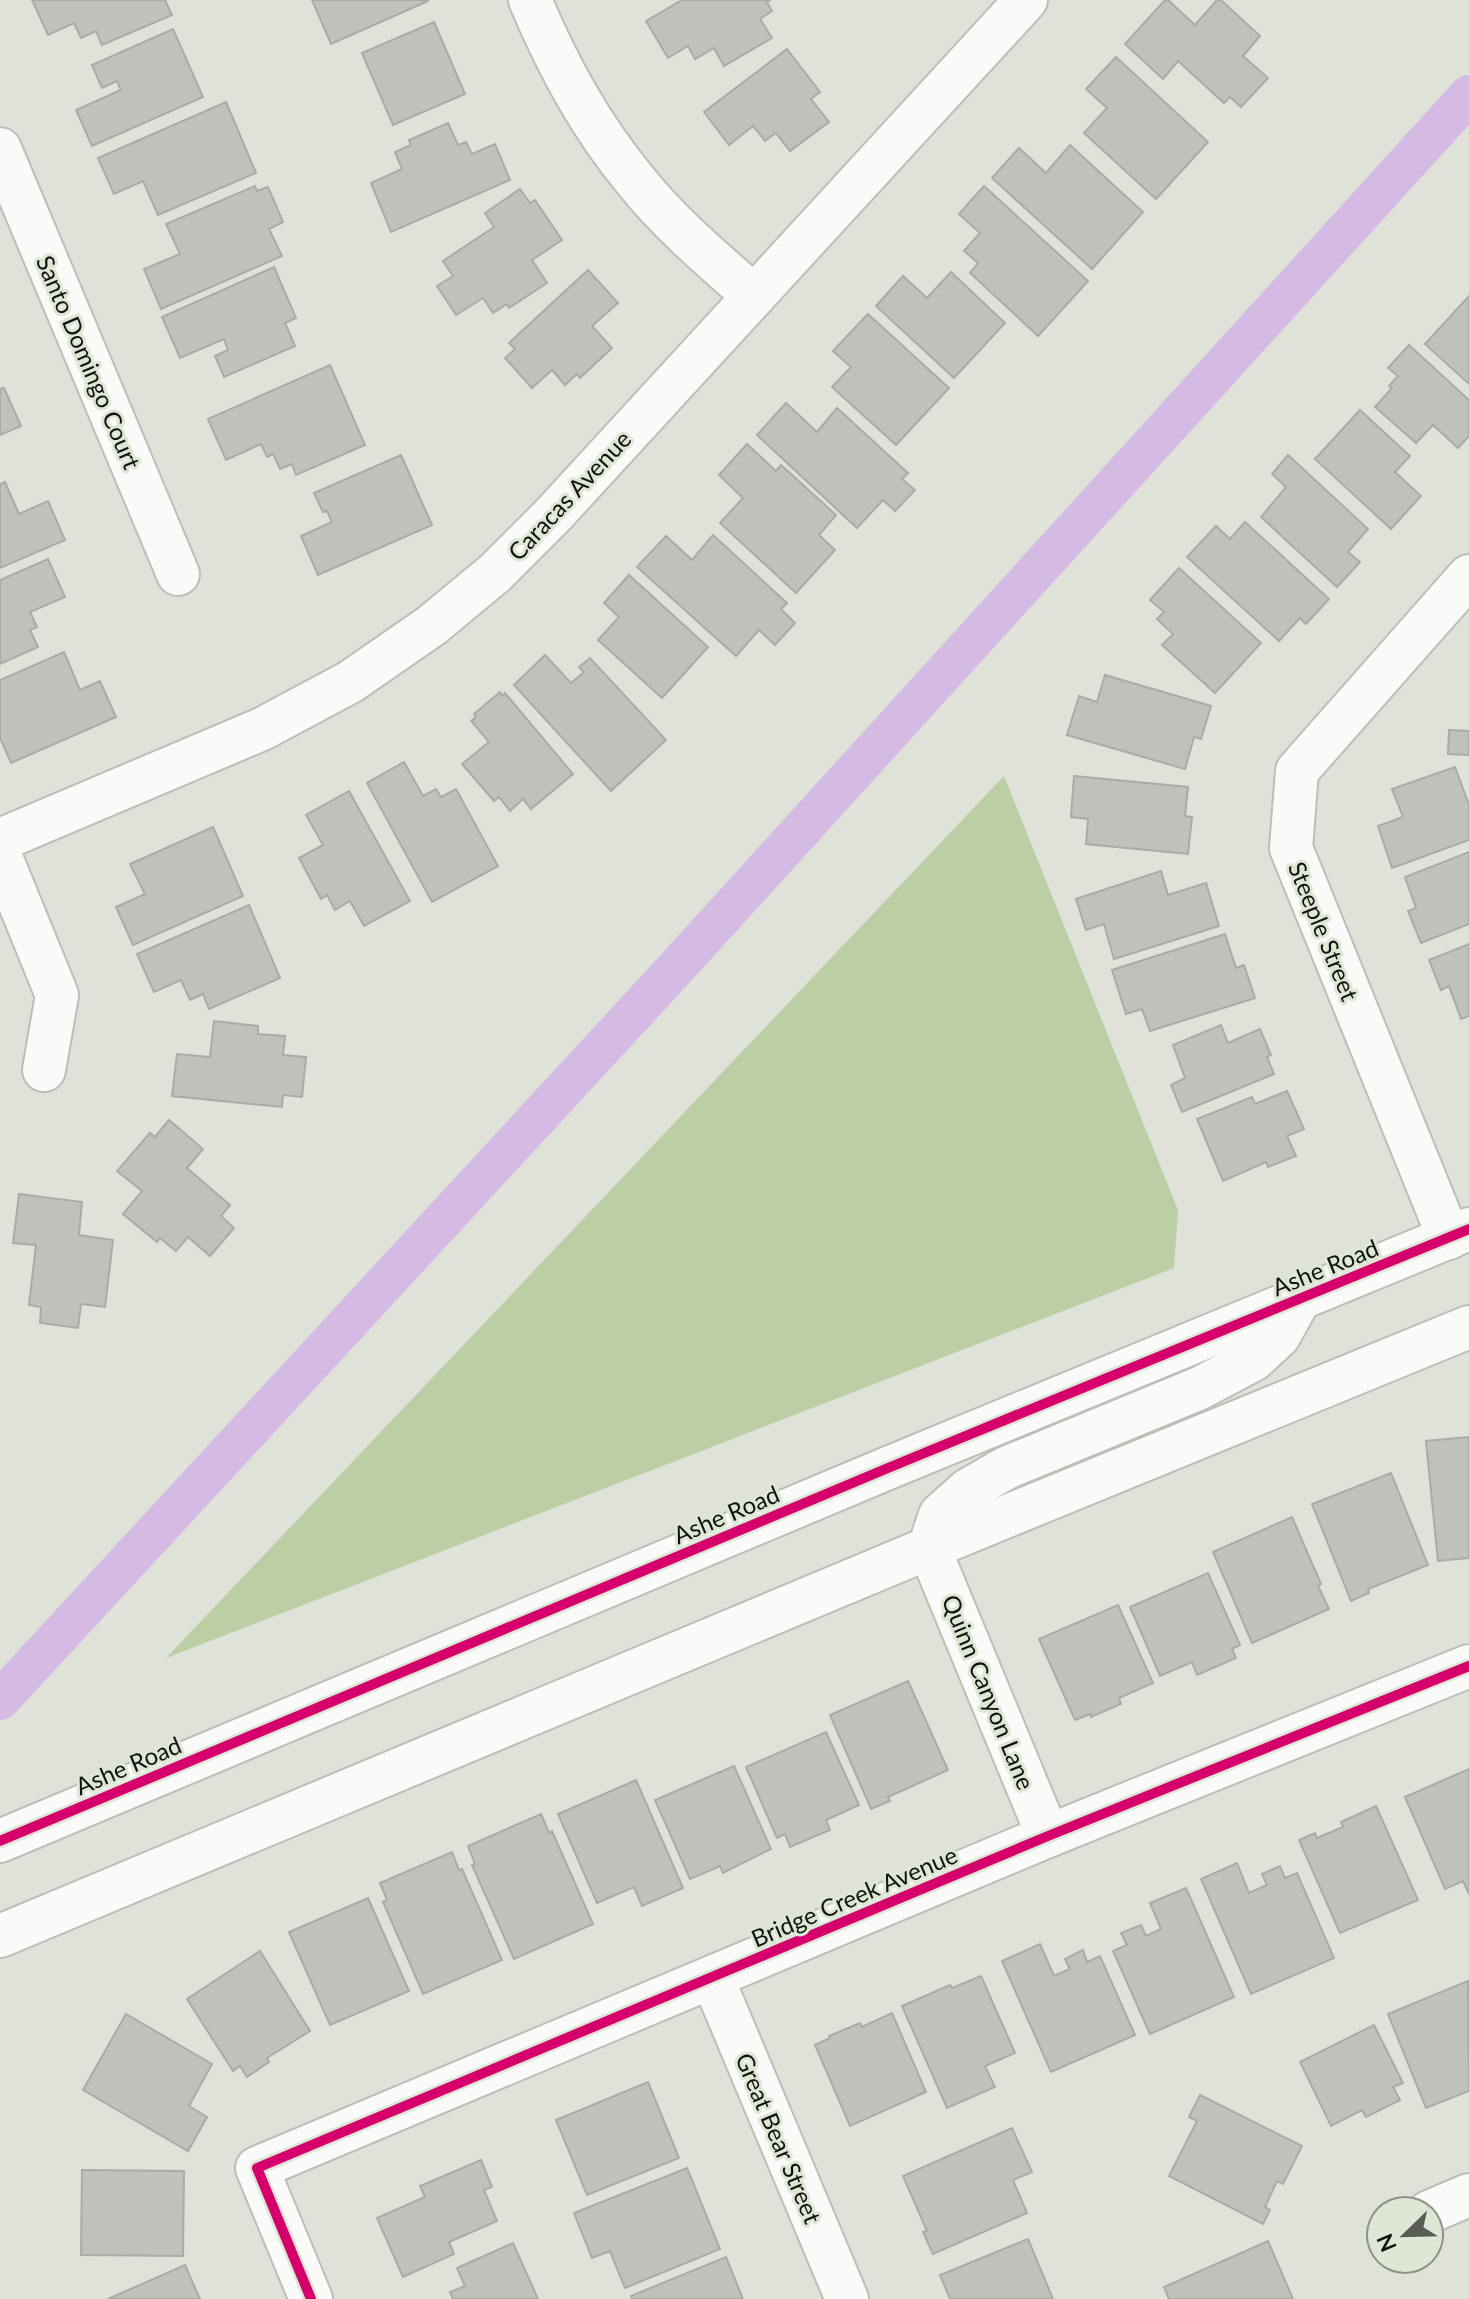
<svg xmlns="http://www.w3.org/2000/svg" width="1469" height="2299" viewBox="0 0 1469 2299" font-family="Lato,sans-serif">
<rect width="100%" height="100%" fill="#dee2d9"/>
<path fill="#bccea4" d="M1004,776L1178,1210L1174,1268L166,1658Z"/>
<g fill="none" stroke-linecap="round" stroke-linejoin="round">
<path stroke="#d5bbe4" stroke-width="40" d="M0,1700L674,970L1469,95"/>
</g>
<g fill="#bfc2bb" stroke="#a9aca5" stroke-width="2">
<path d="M32,0H165L172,15L102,45L96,31L81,38L74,23L48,35Z"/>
<path d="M312,0H428V1L331,44Z"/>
<path d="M682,0H770L767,2L772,11L760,19L772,38L724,66L714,48L695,59L688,46L668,58L646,21Z"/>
<path d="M1165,0H1168L1195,25L1217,0H1221L1260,36L1243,56L1268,78L1241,107L1230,97L1224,103L1178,61L1163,79L1125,44Z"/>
<path d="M434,22L465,94L393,125L362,53Z"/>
<path d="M173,29L203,97L92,146L76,110L121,90L117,81L102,88L92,65Z"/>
<path d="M787,49L820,92L811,99L829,122L790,151L776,133L765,141L753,126L729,145L704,112Z"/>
<path d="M1116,57L1208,142L1156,199L1084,133L1107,108L1086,89Z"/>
<path d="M226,102L256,173L158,215L143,181L114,194L98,158Z"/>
<path d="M448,123L458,145L466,142L472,154L495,144L510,180L391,232L371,183L402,169L395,152L411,145L409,140Z"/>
<path d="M1070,145L1143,212L1092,269L992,178L1019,148L1046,173Z"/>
<path d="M255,186L257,191L268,187L283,222L269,229L282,256L161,309L144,269L180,254L166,224Z"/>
<path d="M984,186L1088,281L1038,336L970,273L978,263L964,251L980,233L959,214Z"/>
<path d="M520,189L530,203L535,200L562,240L532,260L547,283L509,308L507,304L493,313L483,298L456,315L437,286L453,276L443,261L494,227L485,213Z"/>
<path d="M274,267L296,318L285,323L295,346L224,377L215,356L228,350L224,339L180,358L162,317Z"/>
<path d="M588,270L618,303L592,326L612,348L580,378L577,374L565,385L552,370L532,388L505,358L515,349L509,343Z"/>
<path d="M951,272L1005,323L954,378L876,306L903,276L927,298Z"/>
<path d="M1469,296V384L1425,344Z"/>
<path d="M868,314L949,388L896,445L832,387L851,367L833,351Z"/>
<path d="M1409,345L1469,400V436L1458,448L1433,425L1416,443L1375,407L1392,388L1389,386L1398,376L1388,368Z"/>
<path d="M330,365L365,445L296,475L292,464L280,469L273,454L267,457L261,444L226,460L208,419Z"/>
<path d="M4,388L21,426L0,435V389Z"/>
<path d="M786,403L817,432L837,408L908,473L902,479L915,490L895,511L883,500L857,528L757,435Z"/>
<path d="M1360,410L1410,456L1395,472L1421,496L1391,529L1315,459Z"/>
<path d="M747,444L776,471L781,465L836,515L819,535L835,550L796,593L720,523L743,498L719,475Z"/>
<path d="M401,455L432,525L318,575L301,536L332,522L327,511L323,512L314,493Z"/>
<path d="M1288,455L1368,529L1348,552L1360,562L1337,587L1261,517L1286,487L1272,474Z"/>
<path d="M5,482L19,514L48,501L65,540L0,568V484Z"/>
<path d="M1245,522L1329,599L1306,624L1300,618L1279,641L1187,557L1216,526L1230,539Z"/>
<path d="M713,535L787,603L781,609L795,623L775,645L759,630L736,656L637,567L666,536L692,560Z"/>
<path d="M48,559L65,597L30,612L37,627L30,630L38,647L0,664V580Z"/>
<path d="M1179,568L1261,643L1215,693L1162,645L1173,634L1157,619L1164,612L1150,600Z"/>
<path d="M629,575L708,647L662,698L598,640L619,617L604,603Z"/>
<path d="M64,652L80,690L100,681L116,717L11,763L0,738V680Z"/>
<path d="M545,655L571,683L584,672L579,667L590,658L666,740L611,791L514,685Z"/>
<path d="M1105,675L1211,706L1201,739L1194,737L1185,769L1067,735L1079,696L1097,702Z"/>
<path d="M500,692L502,696L505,693L573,774L531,809L523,799L510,811L499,797L494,801L462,764L489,742L471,721L476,717L474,714Z"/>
<path d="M1449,730L1469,731V755L1448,754Z"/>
<path d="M404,762L423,796L436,789L441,797L456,789L498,866L432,902L367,783Z"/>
<path d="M1455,767L1469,805V840L1392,868L1378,826L1403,817L1392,789Z"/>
<path d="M1074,776L1188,787L1185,816L1192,817L1188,854L1086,844L1088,819L1071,817Z"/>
<path d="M349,791L410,901L364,926L350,901L335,910L327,895L321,899L299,858L323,845L306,815Z"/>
<path d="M213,827L243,896L133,945L116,907L145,894L130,864Z"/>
<path d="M1469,852V924L1421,943L1408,911L1416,908L1405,877Z"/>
<path d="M1161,871L1168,895L1206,883L1219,926L1114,959L1104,924L1086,930L1076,899Z"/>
<path d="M249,905L280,978L209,1009L203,994L190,1000L181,980L154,992L137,954Z"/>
<path d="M1225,934L1236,968L1244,965L1255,998L1150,1031L1142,1009L1126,1014L1112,970Z"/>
<path d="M1469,944V1016L1461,1019L1449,986L1441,990L1429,960Z"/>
<path d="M214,1021L258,1026V1034L285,1036L283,1055L306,1057L302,1097L283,1095L282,1107L172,1096L177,1054L210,1057Z"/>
<path d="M1221,1025L1228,1043L1260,1029L1271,1055L1267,1057L1274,1074L1182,1112L1171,1085L1185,1078L1173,1045Z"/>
<path d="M1287,1091L1304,1129L1287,1136L1296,1156L1268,1167L1266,1162L1223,1181L1197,1119L1252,1097L1255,1104Z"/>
<path d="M169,1120L203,1149L187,1168L230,1205L221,1216L234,1228L210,1256L188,1237L176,1251L160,1238L157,1242L123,1214L142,1191L117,1171L150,1133L155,1137Z"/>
<path d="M19,1194L82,1202L79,1235L113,1240L105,1307L81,1304L78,1328L40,1323L41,1307L29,1305L36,1245L13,1243Z"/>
<path d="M1469,1437V1558L1438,1561L1426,1441Z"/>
<path d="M1391,1473L1428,1565L1368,1589L1369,1593L1351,1601L1312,1504Z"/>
<path d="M1292,1517L1321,1584L1318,1586L1329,1609L1252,1643L1213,1552Z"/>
<path d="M1208,1573L1240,1645L1232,1649L1236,1658L1197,1675L1192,1662L1160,1676L1130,1607Z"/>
<path d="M1118,1605L1153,1683L1119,1698L1121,1704L1091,1717L1090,1714L1075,1720L1039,1639Z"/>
<path d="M908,1681L948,1770L888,1797L890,1801L871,1809L830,1715Z"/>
<path d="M826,1732L859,1805L826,1820L830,1830L790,1847L785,1834L777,1838L746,1767Z"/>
<path d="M734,1766L771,1849L723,1873L720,1866L690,1879L655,1800Z"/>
<path d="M1469,1769V1894L1463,1881L1445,1889L1405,1797Z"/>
<path d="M636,1780L683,1888L642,1906L634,1887L597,1903L558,1814Z"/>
<path d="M1376,1806L1418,1900L1340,1933L1299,1840L1315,1833L1317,1838L1343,1827L1341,1822Z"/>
<path d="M541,1814L549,1833L552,1831L593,1924L514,1959L472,1865L475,1864L468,1846Z"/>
<path d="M452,1852L459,1870L462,1869L502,1960L423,1994L383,1902L387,1900L380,1883Z"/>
<path d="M1237,1863L1249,1893L1267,1885L1262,1874L1280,1866L1285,1878L1297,1873L1334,1958L1251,1994L1201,1879Z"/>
<path d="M1186,1888L1234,1997L1150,2034L1113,1951L1127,1945L1121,1933L1141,1925L1146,1936L1161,1929L1150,1903Z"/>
<path d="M368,1898L409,1991L330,2025L289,1932Z"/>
<path d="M1040,1944L1054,1976L1070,1969L1065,1959L1083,1950L1087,1962L1100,1956L1135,2035L1051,2072L1002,1961Z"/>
<path d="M260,1951L310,2031L267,2058L269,2062L247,2077L240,2066L233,2071L187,1999Z"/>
<path d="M981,1976L1015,2053L985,2066L995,2087L947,2108L902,2006L950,1985L952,1988Z"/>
<path d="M1468,1981L1469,2091L1426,2108L1388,2014Z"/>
<path d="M892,2013L926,2092L850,2126L815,2045L830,2038L829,2036L860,2023L862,2027Z"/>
<path d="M126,2014L212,2064L189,2106L207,2117L188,2151L83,2090Z"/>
<path d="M1374,2025L1403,2083L1393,2087L1400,2100L1366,2117L1362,2110L1331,2126L1300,2062Z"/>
<path d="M648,2082L679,2158L587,2195L556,2120Z"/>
<path d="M1200,2095L1302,2146L1283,2184L1277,2181L1265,2207L1270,2210L1263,2224L1169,2176L1197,2121L1189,2117Z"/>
<path d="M1012,2128L1032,2172L1013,2180L1027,2213L933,2254L923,2232L927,2231L903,2176Z"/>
<path d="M481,2160L492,2187L484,2190L497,2221L449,2242L454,2254L403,2277L377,2218L425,2197L420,2186Z"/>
<path d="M687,2168L720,2249L625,2288L610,2251L592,2258L574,2213Z"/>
<path d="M82,2170L184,2171L183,2256L81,2255Z"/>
<path d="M1028,2239L1053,2299H950L940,2275Z"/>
<path d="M1268,2241L1293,2299H1169L1164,2287Z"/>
<path d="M513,2243L538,2299H453L450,2292L465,2286L457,2268Z"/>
<path d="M726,2257L743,2299H632L631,2296Z"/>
<path d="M185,2265L200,2299H108Z"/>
</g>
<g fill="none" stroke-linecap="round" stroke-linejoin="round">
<g stroke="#bcbfb8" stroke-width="46">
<g id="minor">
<path d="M530,0C558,66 589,124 635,180C669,223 713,260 754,296"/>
<path d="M0,149L178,574"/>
<path d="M0,840L262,729L350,682L431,626L495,573L553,515L1026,0"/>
<path d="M0,855L57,995L44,1070"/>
<path d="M1449,1238L1291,848L1297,771L1469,576"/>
<path d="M1048,1836L929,1548L940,1515L968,1490L1006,1468L1200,1388L1253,1360L1279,1336L1300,1298"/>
<path d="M0,1841L888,1468L1469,1229"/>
<path d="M0,1936L929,1548L1469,1327"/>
<path d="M712,1977L847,2299"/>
<path d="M1429,2212L1469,2195"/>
<path d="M311,2299L257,2168L1048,1836L1469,1666"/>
</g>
</g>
<use href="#minor" stroke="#fafbf9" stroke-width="42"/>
<g stroke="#dee6d5" stroke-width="15">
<g id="cycleway">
<path d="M0,1841L888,1468L1469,1229"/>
<path d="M311,2299L257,2168L1048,1836L1469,1666"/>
</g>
</g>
<use href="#cycleway" stroke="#d6006c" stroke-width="10"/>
</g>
<g text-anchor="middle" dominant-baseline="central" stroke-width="6" stroke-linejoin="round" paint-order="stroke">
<g font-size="24" fill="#11140e" stroke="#dee6d5">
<text transform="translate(89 362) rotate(67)">Santo Domingo Court</text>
<text transform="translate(569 495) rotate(-47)">Caracas Avenue</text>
<text transform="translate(1324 931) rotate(68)">Steeple Street</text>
<text transform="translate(1325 1267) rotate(-22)">Ashe Road</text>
<text transform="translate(726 1514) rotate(-23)">Ashe Road</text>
<text transform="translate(989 1692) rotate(68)">Quinn Canyon Lane</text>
<text transform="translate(128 1765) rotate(-23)">Ashe Road</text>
<text transform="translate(854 1896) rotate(-23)">Bridge Creek Avenue</text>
<text transform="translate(779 2138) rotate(67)">Great Bear Street</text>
</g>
</g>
<g transform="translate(1405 2235) rotate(247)"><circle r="38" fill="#dee6d5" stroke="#8c9285" stroke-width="2"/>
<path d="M0-6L14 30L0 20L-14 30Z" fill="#595c55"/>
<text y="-12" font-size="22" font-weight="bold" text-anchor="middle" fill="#11140e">N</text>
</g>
</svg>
